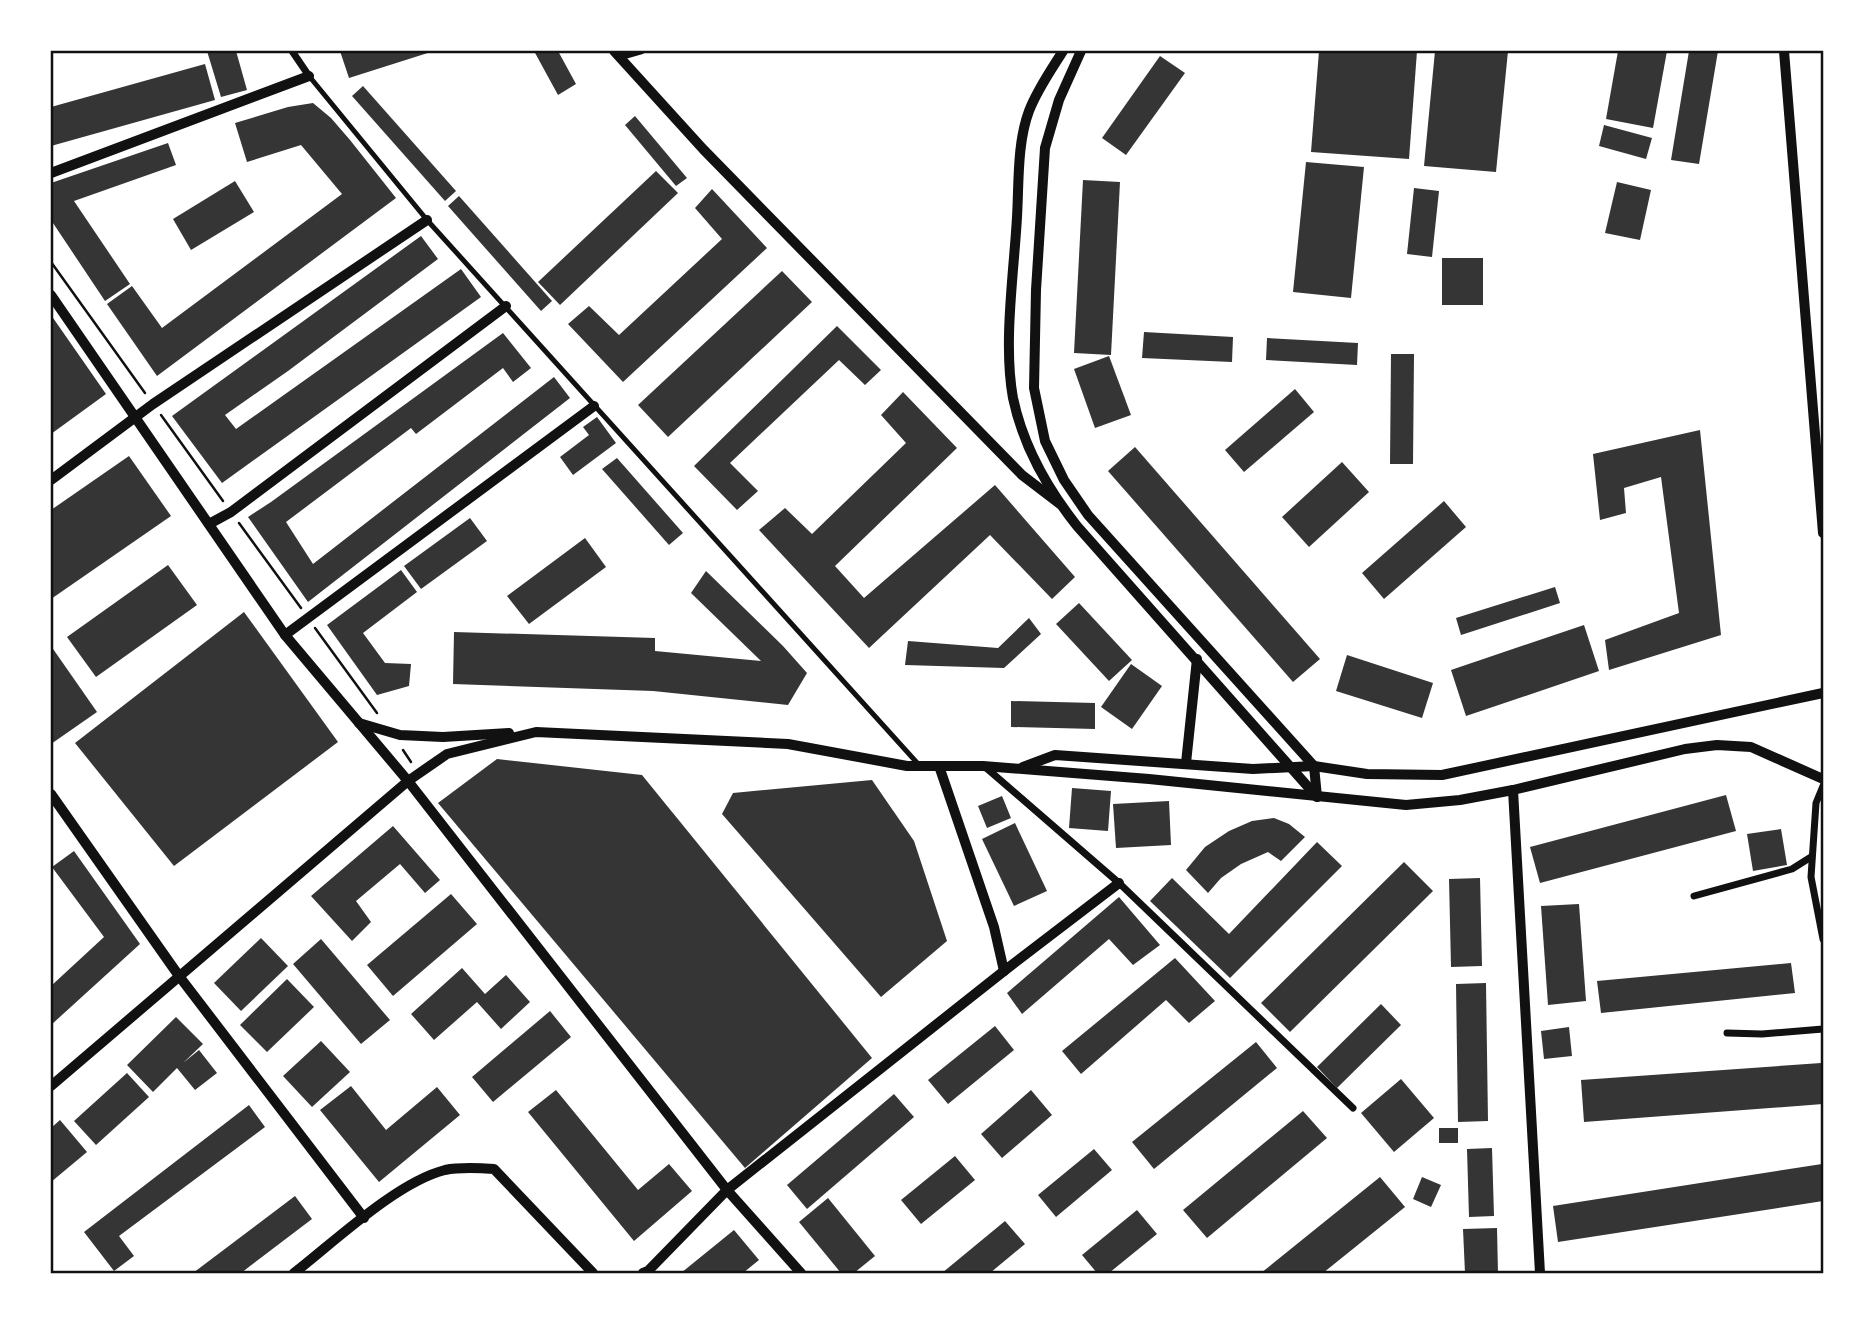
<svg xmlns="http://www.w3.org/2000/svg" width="1874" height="1324" viewBox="0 0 1874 1324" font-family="Roboto,sans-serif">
<rect width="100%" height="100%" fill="#fff"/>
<g fill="#353535">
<path d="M207,51H236L247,90L221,97Z"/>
<path d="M340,51H434L349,78Z"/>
<path d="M534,51H558L576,84L558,95Z"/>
<path d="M1319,51H1417L1409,159L1311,152Z"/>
<path d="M1435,51H1508L1496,172L1424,166Z"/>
<path d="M1618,51H1667L1653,128L1606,119Z"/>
<path d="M1689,51H1718L1699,164L1671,160Z"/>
<path d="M1160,56L1185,73L1126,155L1102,138Z"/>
<path d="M205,64L215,100L51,146V107Z"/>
<path d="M363,86L456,191L445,201L352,96Z"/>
<path d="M313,103L331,118L350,140L396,198L157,376L107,304L132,286L162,328L342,194L301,145L247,162L235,123L288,107Z"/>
<path d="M635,116L687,178L676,186L625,125Z"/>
<path d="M1604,125L1652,138L1646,159L1599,146Z"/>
<path d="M168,143L176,165L74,201L130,284L105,301L51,220V183Z"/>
<path d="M1306,162L1364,167L1351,298L1293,292Z"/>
<path d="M656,171L678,193L560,305L538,282Z"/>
<path d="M1083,180L1120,182L1111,355L1074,353Z"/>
<path d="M235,181L254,212L191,250L173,219Z"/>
<path d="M1617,182L1651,190L1640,240L1605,233Z"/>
<path d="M1414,188L1439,191L1432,257L1407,254Z"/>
<path d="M712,189L767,248L623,382L568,324L589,306L619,335L722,239L695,208Z"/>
<path d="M459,196L552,301L541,311L448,206Z"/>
<path d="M421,236L438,259L288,371L225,415L236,429L461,269L481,297L222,483L172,416Z"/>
<rect x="1442" y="258" width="41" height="47"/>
<path d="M782,271L812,302L668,437L638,405Z"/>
<path d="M51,315L106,394L51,434V387L53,386L51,383Z"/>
<path d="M837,326L881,370L865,385L839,360L730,463L758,491L737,510L694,466Z"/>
<path d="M1144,332L1233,337L1232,362L1142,358Z"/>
<path d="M503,333L531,368L513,382L503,368L416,434L411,428L286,522L313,564L554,377L570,398L308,602L248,517L271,502Z"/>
<path d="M1267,338L1358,343L1357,365L1266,360Z"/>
<path d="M1391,354H1414L1413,464H1390Z"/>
<path d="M1109,356L1131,415L1095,428L1074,369Z"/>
<path d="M1295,389L1314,412L1244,472L1225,450Z"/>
<path d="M903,392L957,448L835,566L864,598L995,485L1075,577L1052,599L990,535L869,648L759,530L785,508L812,534L906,443L881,415Z"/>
<path d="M597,417L616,443L573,475L560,457L589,435L583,427Z"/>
<path d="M1700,430L1721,635L1609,670L1605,640L1679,613L1661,477L1624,488L1626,513L1600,520L1593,454Z"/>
<path d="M1135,447L1320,659L1293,682L1108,471Z"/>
<path d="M129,456L171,516L51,599V510Z"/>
<path d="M617,458L683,533L669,545L602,469Z"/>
<path d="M1342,462L1369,492L1309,547L1282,517Z"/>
<path d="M1444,501L1466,527L1384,599L1362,573Z"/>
<path d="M470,518L487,541L421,589L404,566Z"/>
<path d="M585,538L606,567L529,624L507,596Z"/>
<path d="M168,565L197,605L96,677L67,637Z"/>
<path d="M401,570L417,592L363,633L385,663L411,664L409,686L377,695L327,625Z"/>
<path d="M706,571L783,646L807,673L788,705L653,691L453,684L454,632L655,638V651L761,661L691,593Z"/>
<path d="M1555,587L1560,603L1461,635L1456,618Z"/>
<path d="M1079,603L1132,660L1109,681L1056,624Z"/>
<path d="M244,612L338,742L174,866L75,743Z"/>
<path d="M1029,618L1041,634L1004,668L905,665L908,641L998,648Z"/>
<path d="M1584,625L1599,671L1466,716L1451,670Z"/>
<path d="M51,646L97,712L51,744Z"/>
<path d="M1347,655L1433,683L1422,718L1336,691Z"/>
<path d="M1131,664L1162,686L1132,729L1101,707Z"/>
<path d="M1011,701L1095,703V729L1011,727Z"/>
<path d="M497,759L642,775L872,1058L745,1168L438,803Z"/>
<path d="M872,780L914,841L947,941L881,997L722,814L733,793Z"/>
<path d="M1072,788L1111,791L1108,831L1069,828Z"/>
<path d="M1726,795L1736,831L1540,883L1530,847Z"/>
<path d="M1002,796L1011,818L987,828L978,806Z"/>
<path d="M1169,801L1171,845L1116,848L1113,804Z"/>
<path d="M1274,818L1289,824L1305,837L1281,861L1268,852L1241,864L1221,878L1208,893L1186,870L1205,847L1229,831L1252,821Z"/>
<path d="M1015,823L1047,891L1014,906L982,839Z"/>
<path d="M393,826L440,880L425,893L400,864L356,901L371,922L352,941L311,896Z"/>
<path d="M1781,829L1787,865L1753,871L1747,834Z"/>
<path d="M1317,842L1342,866L1230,978L1150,901L1172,878L1229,934Z"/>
<path d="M74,851L140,944L51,1025V986L104,937L52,867Z"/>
<path d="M1404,862L1433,891L1290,1032L1261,1003Z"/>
<path d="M1480,878L1482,966L1451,967L1449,879Z"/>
<path d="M451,894L477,924L393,996L367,965Z"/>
<path d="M1119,897L1160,945L1133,965L1109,939L1022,1014L1007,993Z"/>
<path d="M1579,904L1586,1001L1548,1005L1541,906Z"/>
<path d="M261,938L288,966L241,1011L214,983Z"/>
<path d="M321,939L390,1020L361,1044L293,964Z"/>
<path d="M1175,958L1215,1001L1189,1023L1166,1000L1081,1074L1062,1051Z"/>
<path d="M1791,963L1795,993L1601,1013L1597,981Z"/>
<path d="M462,968L485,994L506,975L530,1002L501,1029L477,1002L434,1040L411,1014Z"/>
<path d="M287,979L314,1007L267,1052L240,1025Z"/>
<path d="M1486,983L1488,1121L1458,1122L1456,984Z"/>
<path d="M1381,1004L1401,1025L1337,1088L1317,1067Z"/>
<path d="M550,1011L571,1037L493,1102L472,1077Z"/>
<path d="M176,1017L203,1044L183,1063L199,1050L217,1073L195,1090L177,1068L153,1092L127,1065Z"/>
<path d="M995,1026L1014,1050L948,1104L928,1080Z"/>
<path d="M1569,1027L1572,1056L1544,1059L1541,1031Z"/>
<path d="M321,1041L350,1072L312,1107L283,1076Z"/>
<path d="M1256,1042L1277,1068L1154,1169L1132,1142Z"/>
<path d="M1821,1063L1823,1104L1584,1122L1581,1080Z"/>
<path d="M127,1073L149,1097L96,1145L74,1121Z"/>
<path d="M1401,1079L1434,1118L1394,1152L1361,1113Z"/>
<path d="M351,1086L386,1130L437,1087L460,1115L379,1182L320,1110Z"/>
<path d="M556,1090L638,1190L669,1164L692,1191L634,1241L528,1112Z"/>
<path d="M1031,1090L1052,1115L1002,1158L981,1134Z"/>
<path d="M894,1094L914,1117L807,1209L787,1185Z"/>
<path d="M249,1105L265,1127L119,1236L134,1256L114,1271L84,1232Z"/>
<path d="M1303,1111L1327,1138L1207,1238L1183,1210Z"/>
<path d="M60,1120L87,1152L51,1182V1128Z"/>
<rect x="1439" y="1128" width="19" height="15"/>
<path d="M1492,1148L1494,1216L1469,1217L1467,1149Z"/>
<path d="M1094,1149L1112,1170L1056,1217L1038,1195Z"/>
<path d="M955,1156L975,1180L921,1224L901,1200Z"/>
<path d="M1822,1164L1823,1201L1558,1242L1553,1206Z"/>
<path d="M1380,1177L1405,1207L1323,1273H1261Z"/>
<path d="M1422,1177L1441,1185L1431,1207L1413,1199Z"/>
<path d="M295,1196L312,1219L241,1273H193Z"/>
<path d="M828,1198L875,1256L854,1273H841L799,1222Z"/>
<path d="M1137,1210L1157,1234L1109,1273H1097L1082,1255Z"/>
<path d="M1005,1221L1025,1244L990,1273H942Z"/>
<path d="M1497,1228L1498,1273H1465L1463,1229Z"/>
<path d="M734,1230L759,1260L743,1273H681Z"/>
</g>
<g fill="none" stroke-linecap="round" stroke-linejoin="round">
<g stroke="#111" stroke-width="2.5">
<path d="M51,262L145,393"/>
<path d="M161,415L223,501"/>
<path d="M239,523L301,608"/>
<path d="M315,628L377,713"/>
<path d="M403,750L411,762"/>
</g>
<path stroke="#111" stroke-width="5" d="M309,76L427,220L919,765"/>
<g stroke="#111" stroke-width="7">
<path d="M292,51L309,76"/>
<path d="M620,57L641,51"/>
<path d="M984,766L1119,883L1353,1108"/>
<path d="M1823,786L1816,803L1811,877L1823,939"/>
<path d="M1694,896L1792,869L1811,857"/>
<path d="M1727,1033L1762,1034L1823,1029"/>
</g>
<g stroke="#111" stroke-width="10">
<path d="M614,51L703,149L1022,475L1060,504"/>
<path d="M1784,51L1823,533"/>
<path d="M51,173L309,76"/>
<path d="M51,480L153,404L427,220"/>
<path d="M209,524L231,512L506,306"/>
<path d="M285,635L594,406"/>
<path d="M939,766L994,927L1004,971"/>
<path d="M1513,790L1540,1273"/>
<path d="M51,794L179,976L364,1218"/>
<path d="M294,1273C334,1242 397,1182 445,1170C460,1167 479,1168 494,1169L593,1273"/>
<path d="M643,1273L648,1271L727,1190L1004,971L1119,883"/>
</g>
<g stroke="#111" stroke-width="10">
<path d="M1063,51C1051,70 1037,90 1029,111C1017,143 1019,183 1017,217C1014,272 1003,344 1013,398C1023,446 1047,488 1077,526L1317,797"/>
<path d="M1081,51L1059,100L1045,148L1036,290L1034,388L1045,441L1064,480L1088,515L1314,766L1317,797"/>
<path d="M51,295L285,635L408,781L727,1190L801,1273"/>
<path d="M359,723L400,735L443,737L509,733"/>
<path d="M1186,763L1197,659"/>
<path d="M1023,767L1055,755L1253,769L1314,766L1367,774L1442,775L1823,693"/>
<path d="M51,1086L408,781L447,754L536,732L788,744L907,766H983L1149,779L1406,805L1460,800L1513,790L1685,749L1717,745L1751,747L1823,779"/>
</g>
</g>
<rect width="1874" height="1324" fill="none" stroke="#ffffff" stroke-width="105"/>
<rect x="52" y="52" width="1770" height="1220" fill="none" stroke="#111" stroke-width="2.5"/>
</svg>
